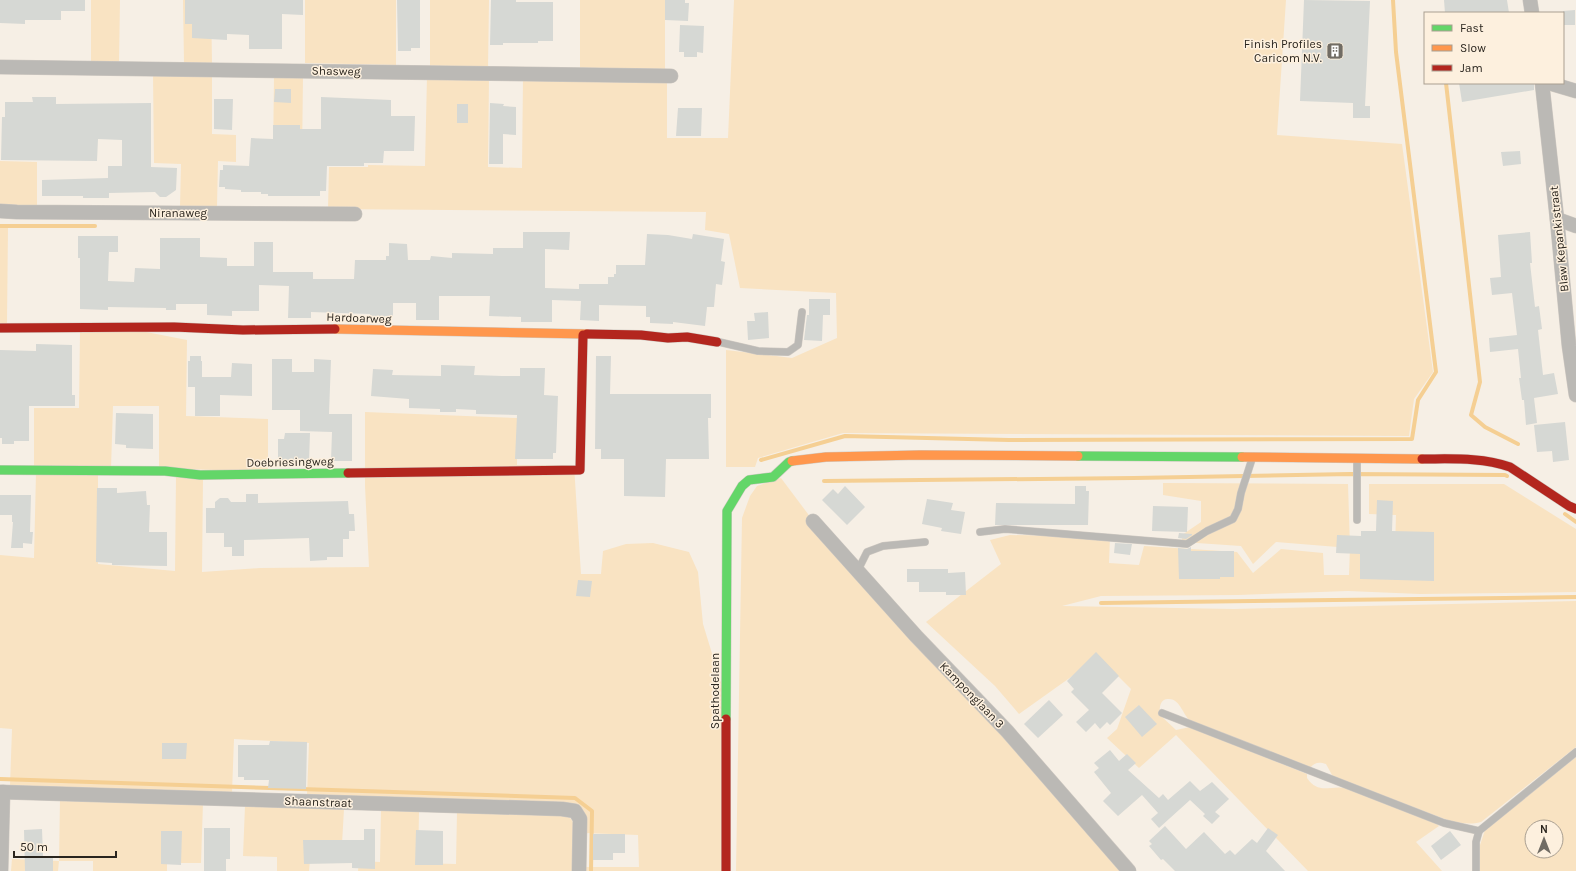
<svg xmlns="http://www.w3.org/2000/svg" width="1576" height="871" viewBox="0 0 1576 871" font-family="Karla,sans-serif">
<rect width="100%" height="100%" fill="#f6efe5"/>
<g fill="#f9e3c2" fill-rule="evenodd">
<path d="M91,0H120L119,63L91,62Z"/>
<path d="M183,0H211L212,64L184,63Z"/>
<path d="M305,0H396V65L305,63Z"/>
<path d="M430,0H489L488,69L430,68Z"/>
<rect x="580" y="0" width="85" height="70"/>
<path d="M734,0H1286L1277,135L1402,144L1433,372L1414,399L1409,436L843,433L758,458L755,467H726V350L792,358L837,338L836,293L740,288L729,234L705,230L706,212L328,209L329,167H368V165L425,166L427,76L489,77L488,167L522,168L523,78L667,81V138H728Z"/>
<path d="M212,72V134L236,135V162L218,161L217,206L180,207L181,164L154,163L153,74Z"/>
<path d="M274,75H303L302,160H273Z"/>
<path d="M0,161L37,162V206L0,205Z"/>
<path d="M0,226H8L7,324H0Z"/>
<path d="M141,331L187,340L186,416L268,419V472L159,468V406H113L111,468L34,466V408H79L80,332Z"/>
<path d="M365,412L517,418V465H574L581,574H601L603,551L626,544L653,543L689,552L698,572L703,624L725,696L723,871H584V867H639L638,835L585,833L582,812L307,795L309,743L234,739L232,793L10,786L12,729L0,728V555L34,558L36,473L98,474V564L175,571L176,477L203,479L202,572L260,568L369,567L365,486Z"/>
<path d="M781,478L829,542L1127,871H736L742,518L750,496L757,486Z"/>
<path d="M1163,483L1348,484L1350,548L1395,549L1396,515L1369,514V484H1504L1576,529V592L1420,594L1348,591L1238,595L1101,596L1062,606L1234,609L1576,601V747L1481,822C1470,825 1461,823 1450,821L1336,778L1332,775L1326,764C1319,762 1315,762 1310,768C1271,752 1231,739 1192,722C1183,717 1181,699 1169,699C1160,698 1159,708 1160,715L1176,730L1190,727L1307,774V778C1319,795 1329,785 1346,788L1436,823L1439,826L1416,842L1442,871H1308L1176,735L1139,768L1107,738L1117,729L1131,689L1099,657L1019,714L995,686L926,622L1001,564L990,540L1010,535L1110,537L1109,563L1139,565L1144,546L1237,552L1253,573L1281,549L1323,553L1324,575H1349L1350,548L1276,542L1253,564L1241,546L1182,542V535L1201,522V501L1163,495Z"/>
<path d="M1576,757V871H1480V845L1485,830ZM1532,827H1556V851H1532Z"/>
<path d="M60,799L203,803L201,863H167V871H93V861H59L58,871H11L12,859L59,861Z"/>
<path d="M245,806L344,809L341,861L310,860L309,871H277V857L243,856Z"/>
<path d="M381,810L419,812L418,863L456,864L457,812L565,813L571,819L575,826L574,871H358L359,861L380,862Z"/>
</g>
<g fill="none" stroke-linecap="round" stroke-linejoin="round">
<g stroke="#f5cf93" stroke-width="4">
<path d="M1446,83L1480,382L1471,415L1485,427L1518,444"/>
<path d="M0,226H95"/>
<path d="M761,460L845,436L1009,440L1412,439L1418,400L1436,372L1396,52L1393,0"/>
<path d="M824,481L1134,478L1350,474L1505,475L1507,476"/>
<path d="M1565,514L1576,522"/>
<path d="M1101,603L1576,597"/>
<path d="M0,779L575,798L592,811L591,871"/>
</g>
</g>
<g fill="#d6d8d4">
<path d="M0,0H85V11H61V20H25V24L0,23Z"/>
<path d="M185,0H303V15L282,14V49H249V35L227,34V40L192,38V24H185Z"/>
<path d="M397,0H420V48H411V51H398Z"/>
<path d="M491,0H516V2H553V41H538V43H503V45H490Z"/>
<path d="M665,0H685V3H689L688,21L665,20Z"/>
<path d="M1304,0L1370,1L1365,106H1370V118H1353V103L1300,101Z"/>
<path d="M1444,0H1507L1509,13H1445Z"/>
<path d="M1575,10V25H1563V11Z"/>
<path d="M680,25L704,26L703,53L697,52V57H684V52H679Z"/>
<path d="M1459,83H1534V90L1462,102Z"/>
<path d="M275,89H291V103L274,102Z"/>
<path d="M32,97H56V104L151,103V167L177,168L176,190L166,197H160L155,192L109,193V198H83V196H42V180L108,178V166H122V140L98,139L97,161L1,160L2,117H5V102H33Z"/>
<path d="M321,97L391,100V116H415L414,151H384L383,163H364V166H327L326,191H320V196H268V194H261V192H241V190L225,189V187H219L220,170H223V165L249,166L251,138L273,139V125H300V129H321Z"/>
<path d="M214,99H233L232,130L214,129Z"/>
<path d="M490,103L504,104L503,106L516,107V135L503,134V164H489Z"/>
<rect x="457" y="104" width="11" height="19"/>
<path d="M678,108H702L701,136H676Z"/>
<path d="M1520,151L1521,164L1503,166L1501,152Z"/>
<path d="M523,232H570L569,250L545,249V288L579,289V284H608V277H614V274H616V265H645L647,234L668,235L692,239L693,234L724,239L721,261L725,262L722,285L716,284L714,307H707L705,326L673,322V324L650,323V317H646V306L599,305V321L580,320L581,301L552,300V322H521V317L489,316L490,296H439V320H416V303H393V316H385V319L371,318L370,314L311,312V318H288L289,286L259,285V311H232V316L207,315V304H176V310H166V308L108,307V310L80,309V258H78V236H118V252H109L108,281L134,282L135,268L160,269V238H200V257L227,258V266H254V242H273V272H313V279H354L355,260H386V256H389V243L407,244L408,260H430L431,256L452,258V253L493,254V248H523Z"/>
<path d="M1530,232L1532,263H1530L1535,307L1539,306L1542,329L1538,330L1543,375L1554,373L1558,394L1534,398L1537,423L1526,425L1524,400H1522L1519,378H1521L1518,349L1490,352L1489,338L1517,335L1512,293L1492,295L1490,278L1501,277L1498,235Z"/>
<path d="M809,299H830V315H823L822,341L804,340L807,315H809Z"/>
<path d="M768,312L769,338L748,340L747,321H755L754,313Z"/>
<path d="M36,344L72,345V395H75V406H29V441H14V444H2V438H0V350L36,351Z"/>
<path d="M190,356H201V361H202V377H231L232,363L252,364V396L220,395V416H195V387H188V361H190Z"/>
<path d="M596,356H611L610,394H711V418H708L709,459H666L665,497L624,496V459H601V449H595Z"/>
<path d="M272,359H292V372H314V359L331,360L329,414H352V461H331L332,432L300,431V410H272Z"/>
<path d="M441,365L475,366L474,375L502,376H520V368H545L544,395L558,396L556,453H553V459H515L517,415L476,414V410L456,409V412H440V409L409,408V399L371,396L373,369L393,370L392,375L441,376Z"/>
<path d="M116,413L153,414V449L126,448V445L115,444Z"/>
<path d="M1565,422L1569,460L1553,462L1552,451L1537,452L1534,425Z"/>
<path d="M285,433H310L309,462H278V439H284Z"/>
<path d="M845,486L865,507L847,525L822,500L833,489L838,494Z"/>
<path d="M1075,486H1086V491H1089L1088,525H995L996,503L1075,504Z"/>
<path d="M97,488H117V493L146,491L147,505H150L149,532H167V566L112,565V563L96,562Z"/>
<path d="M246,494H258V503L348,501L349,514H354L355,531H349V539H343V557H327V560L310,561L309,538L244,540V556H232V547H224V533H206V508H215V502L220,498H228L231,502H246Z"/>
<path d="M0,495H31L30,532H33L32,544L23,543V548H11L13,522H12V515H0Z"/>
<path d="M927,499L953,503L951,510L965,512L961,534L941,531L942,528L922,524Z"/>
<path d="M1377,500L1393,501L1392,531L1434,532V581L1360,579V554L1336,553L1337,535L1361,536V531H1376Z"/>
<path d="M1153,506L1188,507L1187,532L1152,531Z"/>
<path d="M1179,533L1192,534V535L1186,539L1178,538Z"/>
<path d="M1115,543L1132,544L1130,555L1114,553Z"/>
<path d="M1191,547V551H1234V577H1220V579H1179L1178,548L1187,549Z"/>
<path d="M907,569H948V573L965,572L966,595H946V592H919V582H907Z"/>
<path d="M578,580L592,581L590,597L576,596Z"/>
<path d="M1096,652L1119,676L1102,693L1122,713L1110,725L1107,722L1100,729L1095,723L1086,732L1076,722L1089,710L1071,692L1074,689L1067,681Z"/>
<path d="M1049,700L1063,715L1038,738L1024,724Z"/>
<path d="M1139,705L1157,724L1142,737L1125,717Z"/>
<path d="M270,741L307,742L306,789L268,788L269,780H244V777H238V745H269Z"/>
<path d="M162,743H187L186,759H162Z"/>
<path d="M1110,750L1119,761L1127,754L1136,763L1128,770L1159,798L1163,794L1168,800L1190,781L1200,791L1212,782L1229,799L1215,812L1220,816L1212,824L1203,816L1205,814L1190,800L1159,828L1151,819L1158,813L1142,795L1118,816L1103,801L1111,793L1094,772L1099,768L1094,763Z"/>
<path d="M1165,826L1186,849L1204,832L1225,854L1230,850L1235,855L1252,839L1257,843L1268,828L1278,835L1266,851L1285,871H1175L1163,859L1161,860L1149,846L1152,844L1149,841Z"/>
<path d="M204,828H230V859H226V871H204Z"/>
<path d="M42,829L43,856L53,857V871H25L24,830Z"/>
<path d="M364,829H375V869L352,868V863L304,864L303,840H364Z"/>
<path d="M416,830L443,831V865H415Z"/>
<path d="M161,831H182L181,865L161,864Z"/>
<path d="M1450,831L1461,845L1441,860L1431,846Z"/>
<path d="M593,834H625V853H613V860H593Z"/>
</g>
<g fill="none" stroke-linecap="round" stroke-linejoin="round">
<g stroke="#d0cac3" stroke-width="8">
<g id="lane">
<path d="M719,342L758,351L788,352L798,345L802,312"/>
<path d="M1357,460V520"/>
<path d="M980,532L1005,529L1187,544L1207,531L1233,519L1238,509L1241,493L1252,459"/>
<path d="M858,570L867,552L883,546L925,542"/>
<path d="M1162,713L1444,823L1479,831"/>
<path d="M1476,871V842L1479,831L1576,752"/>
</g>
</g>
<g stroke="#d0cac3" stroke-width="15">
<g id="street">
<path d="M1530,0L1532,13"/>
<path d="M0,67L671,76"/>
<path d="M1542,83L1557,219L1569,346L1576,395"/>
<path d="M1549,83L1576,91"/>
<path d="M0,211L17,212L355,214"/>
<path d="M1557,219L1576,226"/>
<path d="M813,521L916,636L1007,731L1129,871"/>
<path d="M0,792L562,809L575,811L580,819L579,871"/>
<path d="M1,871L3,792"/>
</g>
</g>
<g stroke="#d0cac3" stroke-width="10">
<g id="fast">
<path d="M1078,456L1242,457"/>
<path d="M0,470L165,471L200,475L348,473"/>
<path d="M726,719L727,511L742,486L749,480L773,477L789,462L792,461"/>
</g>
</g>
<g stroke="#d0cac3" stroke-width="10">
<g id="slow">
<path d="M335,329L587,334"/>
<path d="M1242,457L1422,459"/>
<path d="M792,461L826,457L920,455L1078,456"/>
</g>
</g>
<g stroke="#d0cac3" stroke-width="10">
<g id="jam">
<path d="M0,328L174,327L243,330L335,329"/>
<path d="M587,334L641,335L668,338L687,337L717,342"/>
<path d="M1422,459C1452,459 1482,457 1510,467L1569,506L1576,509"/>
<path d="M348,473L580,470L583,335"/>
<path d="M726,871V719"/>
</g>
</g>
<use href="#lane" stroke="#bbb9b5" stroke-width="7"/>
<use href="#street" stroke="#bbb9b5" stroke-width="14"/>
<use href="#fast" stroke="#63d668" stroke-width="9"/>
<use href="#slow" stroke="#ff974d" stroke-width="9"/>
<use href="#jam" stroke="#b3261e" stroke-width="9"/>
</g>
<defs>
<g id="building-square" transform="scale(0.9)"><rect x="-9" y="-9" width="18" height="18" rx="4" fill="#716c64" stroke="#fdf0de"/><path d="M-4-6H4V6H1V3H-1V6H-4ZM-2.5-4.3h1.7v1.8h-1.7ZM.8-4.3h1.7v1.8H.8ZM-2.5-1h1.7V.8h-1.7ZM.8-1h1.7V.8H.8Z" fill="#fff"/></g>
</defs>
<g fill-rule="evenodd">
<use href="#building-square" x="1335" y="51"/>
</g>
<g text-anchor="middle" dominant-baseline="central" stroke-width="3" stroke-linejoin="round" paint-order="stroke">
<g font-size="12" fill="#2a251e" stroke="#fdf0de" text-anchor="end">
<text x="1322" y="44">Finish Profiles<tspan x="1322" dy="14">Caricom N.V.</tspan></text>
</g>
<g font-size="12" fill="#2a251e" stroke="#fdf0de">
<text transform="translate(336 71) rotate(1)">Shasweg</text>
<text x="178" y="213">Niranaweg</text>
<text transform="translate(1559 239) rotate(-96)">Blaw Kepankistraat</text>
<text transform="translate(359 318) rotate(2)">Hardoarweg</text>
<text transform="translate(290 462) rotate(-1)">Doebriesingweg</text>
<text transform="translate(715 691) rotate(-90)">Spathodelaan</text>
<text transform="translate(972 695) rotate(46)">Kamponglaan 3</text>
<text transform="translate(318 802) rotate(2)">Shaanstraat</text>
</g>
</g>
<rect x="1424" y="12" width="140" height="72" fill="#fdf0de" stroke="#a99f91"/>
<rect x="1432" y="25" width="20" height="6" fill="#63d668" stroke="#a99f91"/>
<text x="1460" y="32" font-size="12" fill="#2a251e">Fast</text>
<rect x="1432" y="45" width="20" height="6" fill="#ff974d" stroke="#a99f91"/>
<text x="1460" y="52" font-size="12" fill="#2a251e">Slow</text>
<rect x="1432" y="65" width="20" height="6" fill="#b3261e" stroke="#a99f91"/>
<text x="1460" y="72" font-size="12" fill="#2a251e">Jam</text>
<g transform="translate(1544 839)"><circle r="19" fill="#fdf0de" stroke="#a99f91"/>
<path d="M0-3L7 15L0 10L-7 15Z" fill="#716c64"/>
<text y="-6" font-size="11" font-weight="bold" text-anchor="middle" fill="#2a251e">N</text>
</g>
<path d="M14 851v6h102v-6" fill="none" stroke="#2a251e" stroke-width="2"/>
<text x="20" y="851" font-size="12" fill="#2a251e" stroke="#fdf0de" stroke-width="3" paint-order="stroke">50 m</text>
</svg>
